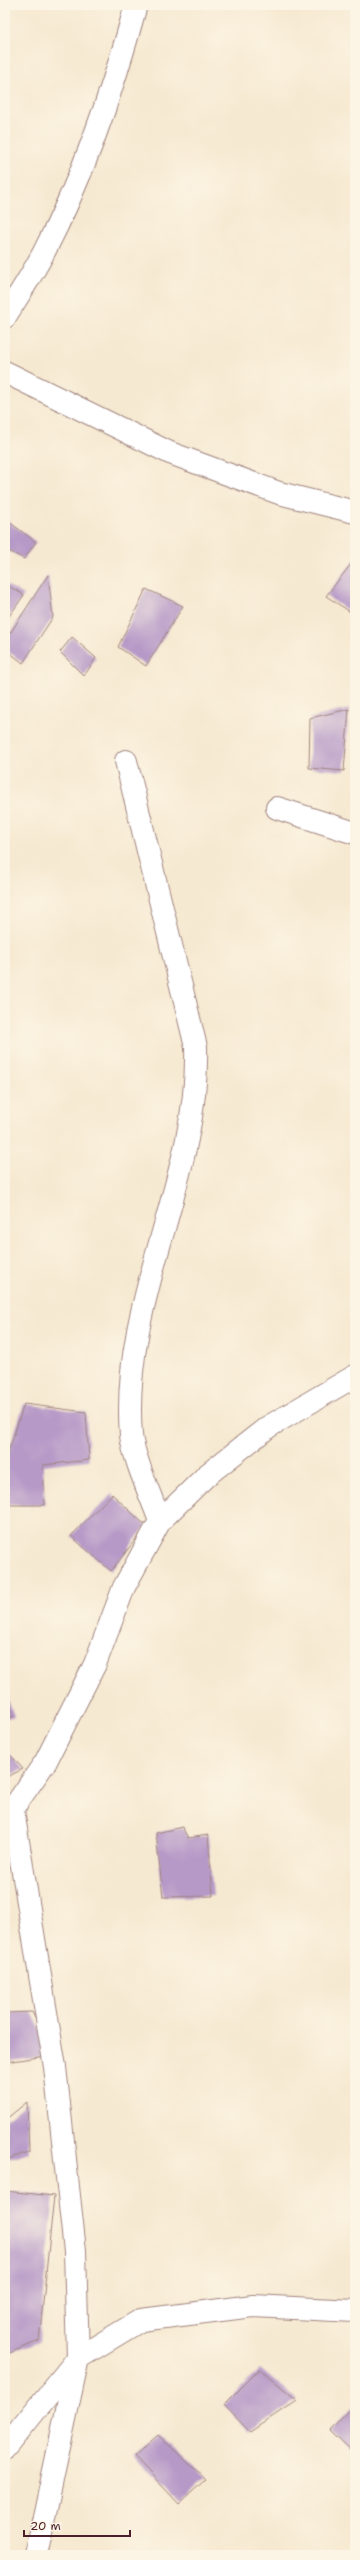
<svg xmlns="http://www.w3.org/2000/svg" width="360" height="2560" viewBox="0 0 360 2560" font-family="'Shantell Sans',sans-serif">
<rect width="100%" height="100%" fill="#fcf5e5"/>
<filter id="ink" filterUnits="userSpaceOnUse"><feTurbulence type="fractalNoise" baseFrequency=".025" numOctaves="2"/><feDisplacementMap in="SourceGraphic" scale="8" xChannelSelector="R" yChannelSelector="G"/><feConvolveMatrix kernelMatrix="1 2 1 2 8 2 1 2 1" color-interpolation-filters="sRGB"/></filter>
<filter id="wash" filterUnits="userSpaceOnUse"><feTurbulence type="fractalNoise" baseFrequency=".012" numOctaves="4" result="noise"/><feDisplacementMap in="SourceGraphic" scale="16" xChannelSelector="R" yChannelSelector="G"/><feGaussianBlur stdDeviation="0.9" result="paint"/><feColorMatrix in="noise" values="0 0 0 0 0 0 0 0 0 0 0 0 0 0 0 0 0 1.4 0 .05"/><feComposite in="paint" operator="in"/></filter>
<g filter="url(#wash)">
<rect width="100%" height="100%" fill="#f6e9d1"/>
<g id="blocks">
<g fill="#b699c7">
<path d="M5,519L36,542L24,559L5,549Z"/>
<path d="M355,559V615L326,596Z"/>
<path d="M48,575L53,617L23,663L5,649V641Z"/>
<path d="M5,584L24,595L5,622Z"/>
<path d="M146,589L183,606L146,666L118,647Z"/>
<path d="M72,637L96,658L84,676L60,652Z"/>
<path d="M349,709L344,771L309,768L310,718Z"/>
<path d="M24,1404L86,1412L89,1460L43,1465L45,1505H7L5,1462Z"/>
<path d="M112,1494L146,1526L111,1571L71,1536Z"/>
<path d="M5,1692L14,1716L5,1719Z"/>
<path d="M5,1749L23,1769L5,1778Z"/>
<path d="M182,1827L188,1838L208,1835L213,1896L163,1897L156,1833Z"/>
<path d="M32,2012L53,2055L5,2062V2013Z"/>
<path d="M27,2102L29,2152L5,2160V2120Z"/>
<path d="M5,2191L54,2196L39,2341L5,2355Z"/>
<path d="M260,2369L297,2400L250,2432L224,2405Z"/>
<path d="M355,2404V2455L330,2431Z"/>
<path d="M158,2435L206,2479L179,2504L134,2456Z"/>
</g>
</g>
</g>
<g filter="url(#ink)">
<use href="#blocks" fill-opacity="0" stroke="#a0847e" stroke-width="1"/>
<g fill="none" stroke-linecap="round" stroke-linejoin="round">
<g stroke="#a0847e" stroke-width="24">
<g id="minor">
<path d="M5,317C18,296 32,275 44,252C85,173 113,90 136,5"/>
<path d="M5,372L170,453L279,493L355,512"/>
<path d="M126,761L196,1047C200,1178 120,1300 131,1435C133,1457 152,1499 160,1521"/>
<path d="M277,808L355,833"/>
<path d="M13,1811L55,2067L75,2251L78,2358L36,2555"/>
<path d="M5,1820L46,1761L95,1664L124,1587L160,1521L207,1475L268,1427L355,1376"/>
<path d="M5,2448L78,2358L141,2320L253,2306L355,2311"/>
</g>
</g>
<use href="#minor" stroke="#fff" stroke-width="22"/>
</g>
</g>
<rect width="360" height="2560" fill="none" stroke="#fcf5e5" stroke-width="20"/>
<path d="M24 2530v6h106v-6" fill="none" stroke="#4a1f2b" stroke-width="2"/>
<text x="30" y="2530" font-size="12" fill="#4a1f2b" stroke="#fcf5e5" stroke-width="3" paint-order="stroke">20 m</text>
</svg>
